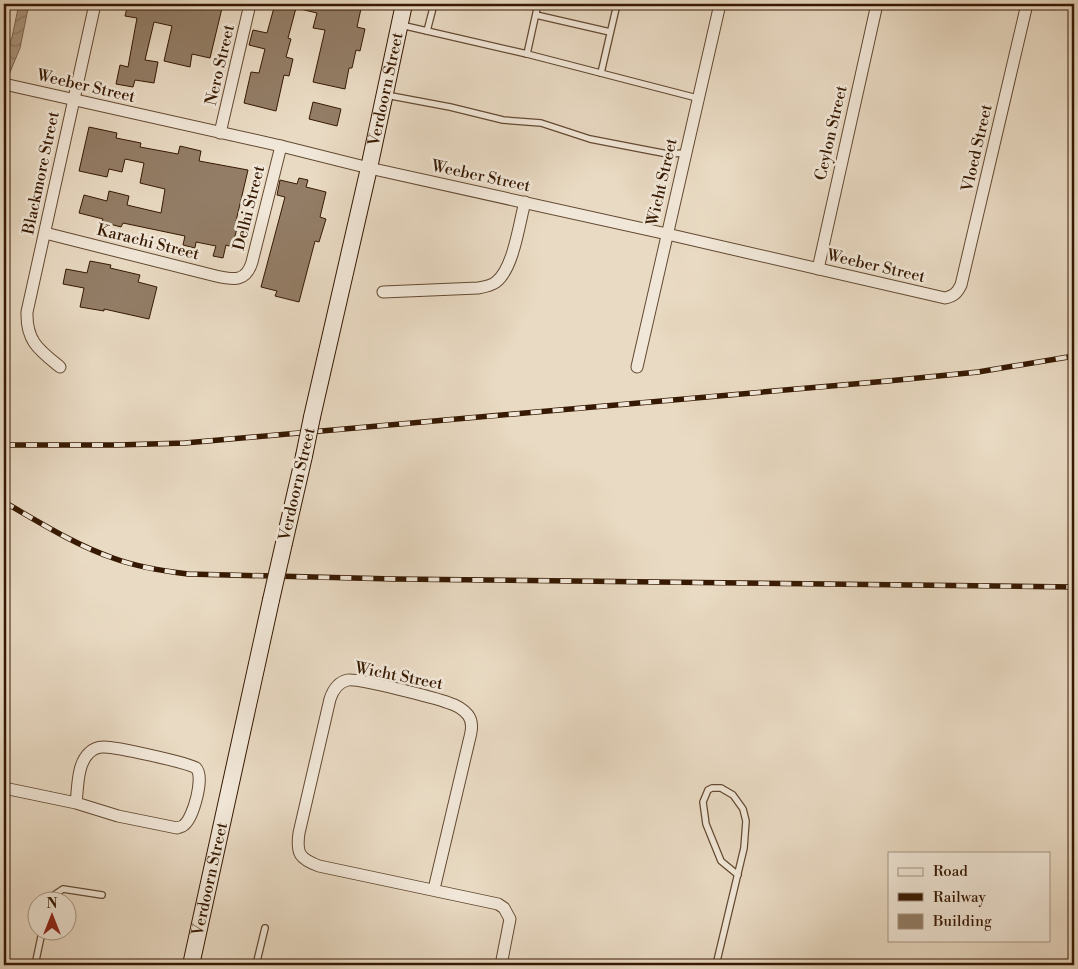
<svg xmlns="http://www.w3.org/2000/svg" width="1078" height="969" viewBox="0 0 1078 969" font-family="'Libre Bodoni',serif">
<defs>
<pattern id="water-waves" width="16" height="10" patternUnits="userSpaceOnUse" patternTransform="scale(1.25)"><rect width="16" height="10" fill="#ac9881"/><path d="M0 5q4-4 8 0t8 0" fill="none" stroke="#8d7b67"/></pattern>
</defs>
<rect width="100%" height="100%" fill="#e9dac3"/>
<filter id="stains"><feTurbulence type="fractalNoise" baseFrequency=".004" numOctaves="4"/><feColorMatrix values="0 0 0 0 .2 0 0 0 0 .09 0 0 0 0 .02 0 0 0 .5 -.17"/></filter>
<radialGradient id="worn" r=".72"><stop offset=".6" stop-color="#630" stop-opacity="0"/><stop offset="1" stop-color="#630" stop-opacity=".3"/></radialGradient>
<path fill="url(#water-waves)" stroke="#7d654e" d="M19,4H29L20,48L8,77L4,104V58L12,37Z"/>
<g fill="#937d66" stroke="#361902">
<path d="M128,4H223L210,58L192,54L190,67L164,61L172,26L154,22L145,60L158,62L154,83L135,80L133,87L116,84L120,65L128,67L137,18L125,16Z"/>
<path d="M275,4H362L357,27L365,29L360,51L356,50L352,68H349L345,89L313,82L325,30L313,28L317,13L296,8L288,38L291,39L286,57L293,59L289,76L284,75L276,111L244,103L251,72L259,73L265,49L249,45L253,30L267,33Z"/>
<path d="M313,102L341,109L337,126L309,119Z"/>
<path d="M89,127L117,133L116,138L141,143L140,147L178,154L180,146L201,151L199,161L248,170L236,221H239L232,247L226,245L223,258L213,256L216,246L196,242L195,248L183,245L185,236L123,223L121,227L102,222L103,219L79,213L84,195L107,201L109,191L129,196L127,205L161,213L165,189L140,183L144,163L125,159L122,172L109,169L107,177L79,171Z"/>
<path d="M299,178L308,180L306,187L326,192L320,217L326,219L319,242L315,241L299,302L275,296L277,291L261,287L285,197L277,195L280,180L297,184Z"/>
<path d="M90,261L111,265L110,268L140,275L138,282L157,287L149,319L104,309V311L80,307L84,288L63,284L66,269L87,273Z"/>
</g>
<g fill="none" stroke-linecap="round" stroke-linejoin="round">
<g stroke="#634932" stroke-width="8">
<g id="lane">
<path d="M536,15L610,32"/>
<path d="M401,25L527,54L697,98"/>
<path d="M427,31L434,4"/>
<path d="M527,54L538,4"/>
<path d="M601,73L617,4"/>
<path d="M386,95L450,107L503,120L541,123L590,139L652,151L668,154L685,153"/>
<path d="M50,902L54,895L63,889L102,895"/>
<path d="M35,965L42,932"/>
<path d="M256,965L265,928"/>
<path d="M716,965L744,848L746,821L743,809L733,795L721,788H712L708,790L703,802L706,824L721,861L738,875"/>
</g>
</g>
<g stroke="#634932" stroke-width="13">
<g id="street">
<path d="M4,84L281,146L369,168L667,234L945,298C954,296 957,293 961,285L1027,4"/>
<path d="M220,133L250,4"/>
<path d="M45,233L216,276C234,280 246,282 252,262L281,146"/>
<path d="M818,269L877,4"/>
<path d="M383,292L478,288C484,287 491,286 496,282C514,268 519,223 525,202"/>
<path d="M60,367C39,350 26,341 27,312L95,4"/>
<path d="M637,367L720,4"/>
<path d="M4,788L76,803L118,816L177,828C179,827 182,827 184,825C193,818 205,777 196,768C189,763 113,746 103,747C97,747 93,749 89,753C77,764 78,788 76,803"/>
<path d="M434,889L469,741C471,733 474,723 468,715C463,709 456,705 449,703C436,698 358,678 348,680C338,682 333,690 330,699L299,833C296,854 300,859 319,866L498,904L504,908L510,919L501,965"/>
</g>
</g>
<g stroke="#361902" stroke-width="18">
<g id="secondary">
<path id="s1" d="M312,417L369,168L404,4"/>
<path d="M284,543L304,456"/>
<path id="s2" d="M191,965L271,600"/>
</g>
</g>
<use href="#lane" stroke="#f1e7d8" stroke-width="5.5"/>
<use href="#street" stroke="#f1e7d8" stroke-width="11"/>
<use href="#secondary" stroke="#f1e7d8" stroke-width="16"/>
<g stroke="#361902" stroke-width="5.5">
<g id="rail">
<path d="M4,445H117L185,443L888,381L978,372L1074,356"/>
<path d="M4,502C39,522 75,545 113,558C137,567 163,571 188,574L394,579L1074,587"/>
</g>
</g>
<use href="#rail" stroke="#f1e7d8" stroke-width="4" stroke-dasharray="11" stroke-linecap="butt"/>
<g stroke="#361902" stroke-width="18" stroke-linecap="butt">
<g id="secondary-bridge">
<path d="M304,456L312,417"/>
<path d="M271,600L284,543"/>
</g>
</g>
<use href="#secondary-bridge" stroke="#f1e7d8" stroke-width="16"/>
</g>
<g text-anchor="middle" dominant-baseline="central" stroke-width="5" stroke-linejoin="round" paint-order="stroke">
<g font-size="16" fill="#361902" stroke="#f1e7d8">
<text transform="translate(220 65) rotate(-77)">Nero Street</text>
<text transform="translate(86 86) rotate(13)">Weeber Street</text>
<text stroke="none"><textPath href="#s1" startOffset="336">Verdoorn Street</textPath></text>
<text transform="translate(831 133) rotate(-77)">Ceylon Street</text>
<text transform="translate(977 148) rotate(-77)">Vloed Street</text>
<text transform="translate(41 173) rotate(-78)">Blackmore Street</text>
<text transform="translate(481 176) rotate(12)">Weeber Street</text>
<text transform="translate(662 182) rotate(-77)">Wicht Street</text>
<text transform="translate(249 208) rotate(-76)">Delhi Street</text>
<text transform="translate(148 242) rotate(14)">Karachi Street</text>
<text transform="translate(876 266) rotate(13)">Weeber Street</text>
<text transform="translate(297 484) rotate(-77)">Verdoorn Street</text>
<text transform="translate(399 676) rotate(11)">Wicht Street</text>
<text stroke="none"><textPath href="#s2" startOffset="88">Verdoorn Street</textPath></text>
</g>
</g>
<rect width="1078" height="969" fill="none" stroke="#e9dac3" stroke-width="20"/>
<rect x="5" y="5" width="1068" height="959" fill="none" stroke="#361902" stroke-width="2.5"/>
<rect x="10" y="10" width="1058" height="949" fill="none" stroke="#361902"/>
<rect x="888" y="852" width="162" height="90" fill="#f1e7d8" stroke="#a69582"/>
<rect x="898" y="868" width="25" height="8" fill="#f1e7d8" stroke="#a69582"/>
<text x="933" y="876" font-size="15" fill="#361902">Road</text>
<rect x="898" y="893" width="25" height="8" fill="#361902" stroke="#a69582"/>
<text x="933" y="902" font-size="15" fill="#361902">Railway</text>
<rect x="898" y="914" width="25" height="15" fill="#937d66" stroke="#a69582"/>
<text x="933" y="926" font-size="15" fill="#361902">Building</text>
<g transform="translate(52 916)"><circle r="24" fill="#f1e7d8" stroke="#a69582"/>
<path d="M0-4L9 19L0 12L-9 19Z" fill="#8f2418"/>
<text y="-8" font-size="14" font-weight="bold" text-anchor="middle" fill="#361902">N</text>
</g>
<rect width="100%" height="100%" filter="url(#stains)"/>
<rect width="100%" height="100%" fill="url(#worn)"/>
</svg>
